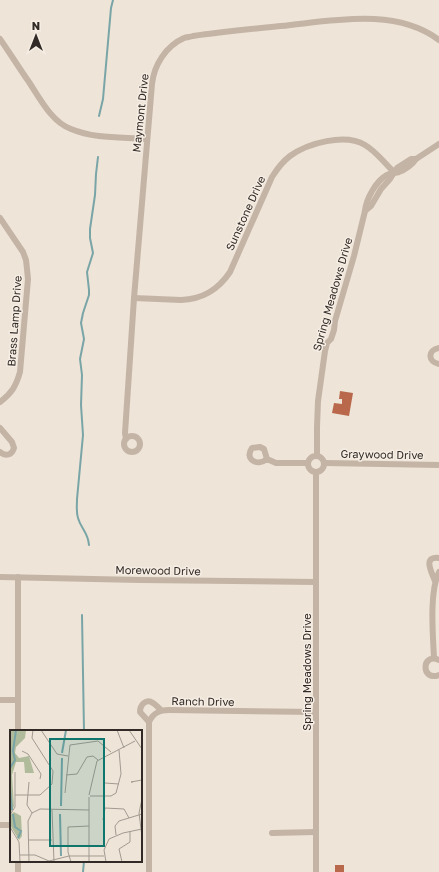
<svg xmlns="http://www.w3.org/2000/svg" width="439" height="872" viewBox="0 0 439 872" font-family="'Golos Text',sans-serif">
<rect width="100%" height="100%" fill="#eee4d8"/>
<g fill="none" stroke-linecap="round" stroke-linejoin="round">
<g stroke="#7aa5a7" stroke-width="2">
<path d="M99,116L103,99L111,8L113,0"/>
<path d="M89,545C88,532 81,529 78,518C76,512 77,505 77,499L83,435L81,405L82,375L80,359L84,339L81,323L83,313L89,295V290L87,272L93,253L90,238V229L95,195L96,174L98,157"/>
<path d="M82,615L84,731"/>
<path d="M83,872L84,861"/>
</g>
</g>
<g fill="#b9684b">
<path d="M340,391L353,393L349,416L332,413L334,403L342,404V399H339Z"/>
<rect x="335" y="865" width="9" height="7"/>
</g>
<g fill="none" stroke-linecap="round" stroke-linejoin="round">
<g stroke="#c4b4a6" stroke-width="6">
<path d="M0,39C10,53 19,68 29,82C40,99 52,122 71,129C95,139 122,137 147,139"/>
<path d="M365,211L371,206L381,189L390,179L397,168L411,159H416L439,144"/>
<path d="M0,218L23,252L26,260L27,269L28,279L20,372C16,386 12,393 0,402"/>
<path d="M134,298L181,300C203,299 218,290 230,272L272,177C277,169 282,162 290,156C308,143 345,133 365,145C377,152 384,163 394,172"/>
<path d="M439,348C427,350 428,362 439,364"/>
<path d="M0,428L12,442L14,448C12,455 6,457 0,452"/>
<circle cx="132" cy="444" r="8"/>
<path d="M126,439L125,433L134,298L152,84C154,65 166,46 184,38C187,37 190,37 193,36C222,32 252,29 281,26C332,21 395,7 439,40"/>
<circle cx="316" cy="464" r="8"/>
<path d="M317,456V427L318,401L325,351L327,343L331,339L334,330L335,321L354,256L365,211C366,199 376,181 387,175C391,173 395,173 399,172C405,170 413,164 416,159"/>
<path d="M267,459L264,449L260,447L252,448C244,459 257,467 267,459L276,463H308"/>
<path d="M325,463L439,465"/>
<path d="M0,577L140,580L316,582"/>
<path d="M435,581C432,573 422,556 439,558"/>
<path d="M434,658C433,635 429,592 439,572"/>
<path d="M439,660C421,652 421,682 439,675"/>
<path d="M0,700H18"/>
<path d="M149,722L140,712C140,705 146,698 153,703C156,705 159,708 161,710"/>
<path d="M18,731V577"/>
<path d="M0,825H11"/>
<path d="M272,833L316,832"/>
<path d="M18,861V872"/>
<path d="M149,872V722C153,713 159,710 169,710L316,712"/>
<path d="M316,872V472"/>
</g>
</g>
<g text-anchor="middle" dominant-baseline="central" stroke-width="3" stroke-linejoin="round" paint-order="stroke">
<g font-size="11" fill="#312a26" stroke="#f6eee4">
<text transform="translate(140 113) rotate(-84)">Maymont Drive</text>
<text transform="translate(245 213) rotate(-66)">Sunstone Drive</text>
<text transform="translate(332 294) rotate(-74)">Spring Meadows Drive</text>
<text transform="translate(14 321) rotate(-86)">Brass Lamp Drive</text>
<text transform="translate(382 454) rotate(1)">Graywood Drive</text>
<text transform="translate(158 570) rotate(1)">Morewood Drive</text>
<text transform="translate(306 672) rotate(-90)">Spring Meadows Drive</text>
<text transform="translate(203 701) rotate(1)">Ranch Drive</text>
</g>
</g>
<g transform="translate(10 730)">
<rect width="132" height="132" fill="#eee4d8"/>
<path d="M1,0H16L15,8L6,17L5,23L9,28L19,26L24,43H15L14,32H6L2,45L4,76L1,83ZM4,82L11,86L12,106L9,110L0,95V85Z" fill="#afbb9a"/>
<path fill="none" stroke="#7aa5a7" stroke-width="2" d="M52,23L56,0M0,38L5,30L3,21L6,0M0,59L2,80M51,76L52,28M3,84L5,97L11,101L8,108M50,84L51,126"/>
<path fill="none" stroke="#a29a91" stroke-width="1" d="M31,0L47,24L58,26M107,0L114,18M119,0L132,19M12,21L18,24L31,44L30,49M56,45L67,44L77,27L83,26L88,30M19,52L17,75L22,83M123,52H121L132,50M95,53L109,54M55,63L60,15L88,11L101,22M5,65H30L42,54L43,41L22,8L23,0M79,65L87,31L125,11M80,66H101L106,63L111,44L109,20M132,69L129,83L132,107M42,80L44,132M0,85L5,77V42M93,90L95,78L114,79L119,88M0,97L9,112L10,132M106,105L105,96L109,91L132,84M18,110H42M10,125H25L39,131L59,126H94M19,132L18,91L22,83L30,79L79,80M61,132L58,122V97L79,96M79,132V67M96,132L94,120L99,109L113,103L132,99M112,132L109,119L120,112V101"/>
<path fill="#0f766e" fill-opacity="0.15" stroke="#0f766e" stroke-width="2" d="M40,9H94V116H40Z"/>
<rect width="132" height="132" fill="none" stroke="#312a26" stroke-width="2"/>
</g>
<g transform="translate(36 36)" stroke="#f6eee4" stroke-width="3" paint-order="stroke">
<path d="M0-3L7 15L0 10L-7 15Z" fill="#312a26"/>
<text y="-6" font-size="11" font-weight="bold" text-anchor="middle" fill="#312a26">N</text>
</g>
</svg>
